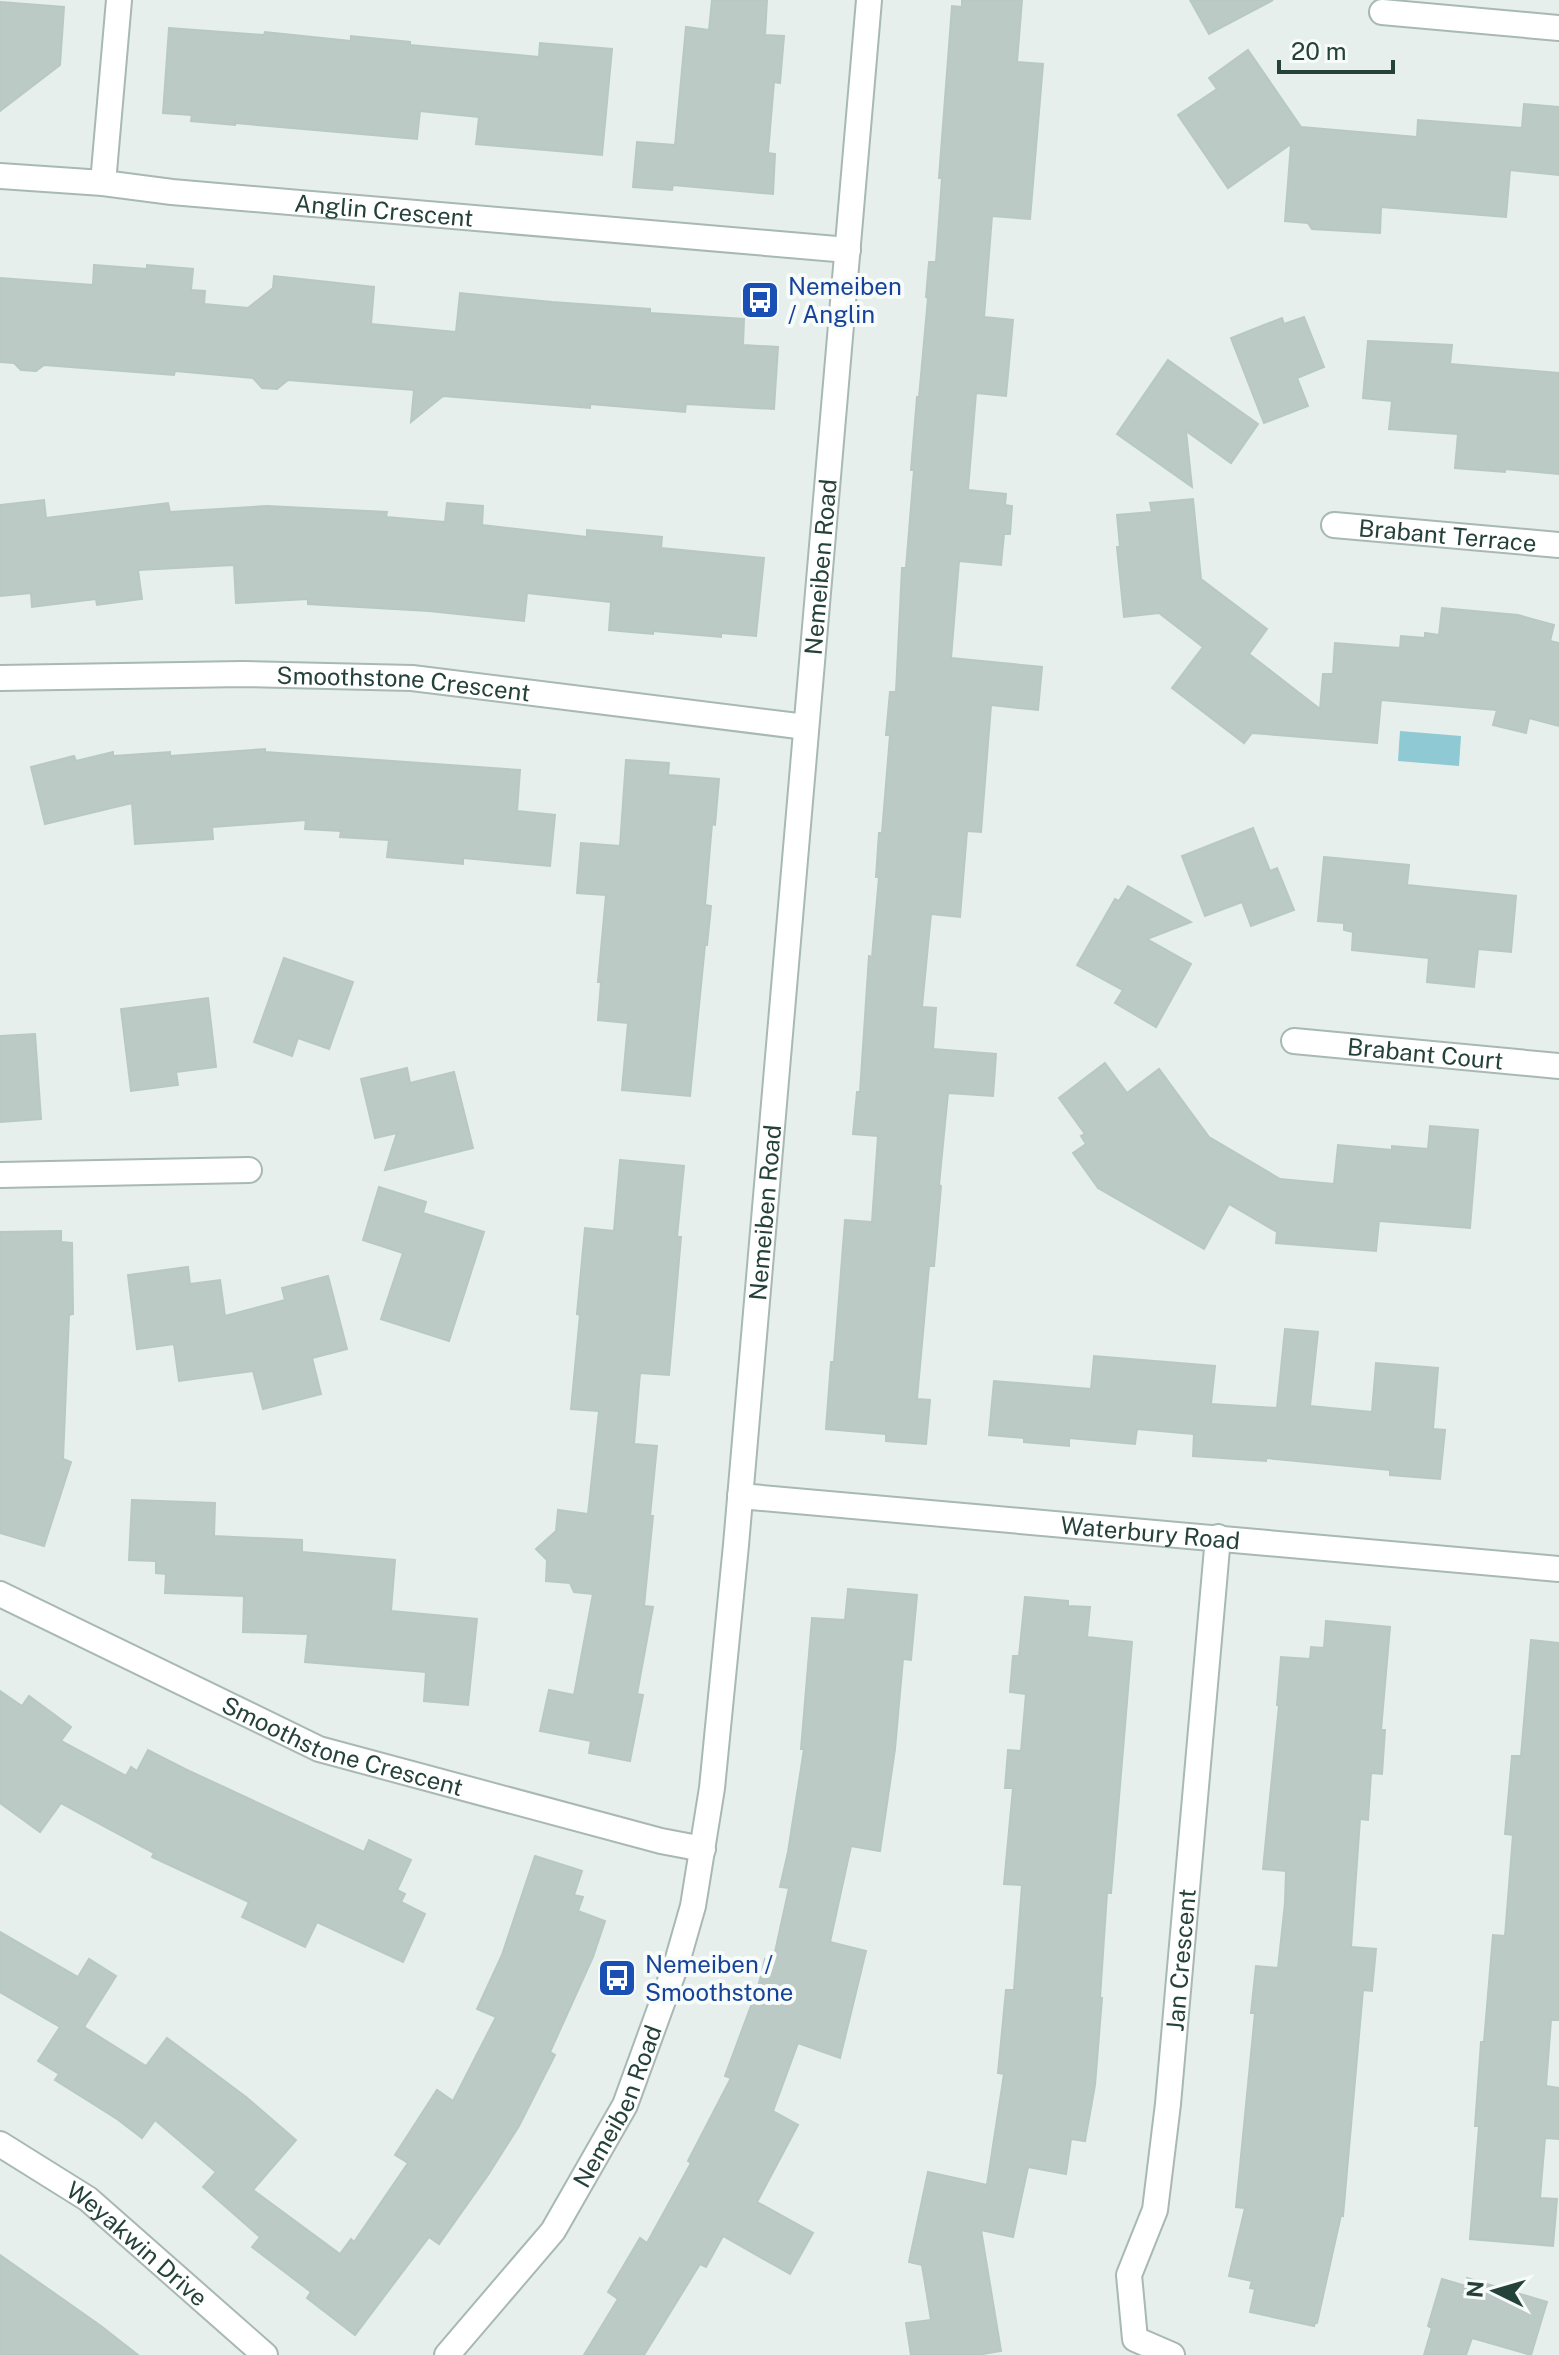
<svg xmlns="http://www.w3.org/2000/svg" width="1559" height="2355" viewBox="0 0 1559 2355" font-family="'Public Sans',sans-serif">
<rect width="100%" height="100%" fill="#e6efeb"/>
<path fill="#8ec9d4" d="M1400,731L1461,736L1459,766L1398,761Z"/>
<g fill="#bbcac4" stroke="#b8c9c2" stroke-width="2">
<path d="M712,0H767L765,35L784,36L780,83L774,82L768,153L775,154L773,194L673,185L672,190L633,187L637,142L675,145L686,27L709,30Z"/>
<path d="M962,0H1022L1017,62L1043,64L1030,219L992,216L984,317L1013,320L1006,396L976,393L968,490L1006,494L1005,505L1012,506L1010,534H1004L1001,565L959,561L951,658L1042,667L1038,710L991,705L981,832L967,831L960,917L931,914L922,1007L936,1008L933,1049L996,1054L993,1096L948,1093L939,1185L941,1186L934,1266H929L917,1399L930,1400L926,1444L886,1441V1434L826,1429L831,1362H834L845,1220L872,1222L878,1136L853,1134L857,1092H860L869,956L872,957L879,877H876L879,833H882L890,735H886L890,692H896L902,568H906L914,470H911L917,397H919L928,298L926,297L929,262H936L942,178H939L952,6L962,7Z"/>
<path d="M1190,0H1273L1209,34Z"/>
<path d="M0,2L64,7L60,65L0,111Z"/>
<path d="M169,28L264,35L265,32L351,41V36L410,42V45L539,57L540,43L612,49L602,155L476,144L479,117L420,111L417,139L235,123V125L191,121L192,115L163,113Z"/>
<path d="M1248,50L1301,127L1417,137L1418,120L1522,128L1524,104L1559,107V175L1510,170L1506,217L1381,207L1380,233L1312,229L1308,223L1285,221L1291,144L1228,188L1178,115L1217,89L1209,78Z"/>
<path d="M94,265L147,269V265L193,269L191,290L205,291L204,304L248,308L273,288L274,276L374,287L371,324L456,332L460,293L552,302L650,309V313L744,319L743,345L778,347L774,409L686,404L685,412L590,404V408L443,396L411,422L414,390L288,380L277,389L262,388L253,378L175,371L174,375L44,365L36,371L21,370L14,363L0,362V278L93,285Z"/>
<path d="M1304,317L1324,367L1297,378L1308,406L1264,423L1231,338L1282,318L1284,324Z"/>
<path d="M1368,341L1452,345L1450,364L1559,373V474L1505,469V472L1455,468L1458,434L1389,429L1392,401L1363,398Z"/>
<path d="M1168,360L1258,424L1231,463L1186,431L1192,487L1117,434Z"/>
<path d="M1193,499L1201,579L1267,629L1249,654L1320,709L1323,674H1333L1335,643L1400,648L1401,636L1425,638V633L1439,635L1442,608L1518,615L1554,625L1550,641L1559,643V726L1529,718L1526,733L1493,725L1497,710L1381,700L1377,743L1252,733L1244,743L1172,688L1203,647L1159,613L1124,617L1117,547H1120L1117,515L1152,512L1150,503Z"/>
<path d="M44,500L46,518L168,503L170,512L267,506L387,512L386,517L445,522L447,503L483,506L482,525L587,537V530L662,537L661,548L764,558L756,636L721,633V637L653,631V634L609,630L611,602L527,593L524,621L429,611L308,604V599L236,603L234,565L138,570L142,599L97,605L96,599L32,607L31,593L0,596V505Z"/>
<path d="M265,749V752L520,770L517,811L555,815L550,866L463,858V864L387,857L389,840L340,837L341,831L305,829L306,820L212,827L213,839L135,844L132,803L45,824L31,767L74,756L76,761L113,752V756L170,752V756Z"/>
<path d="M626,760L669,763L668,775L719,779L715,825L712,824L705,905L711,906L707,945H705L690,1096L622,1090L628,1023L598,1020L601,982H598L606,895L577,893L581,843L620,846Z"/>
<path d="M1253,828L1270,871L1277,868L1294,910L1251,926L1242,902L1205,916L1182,856Z"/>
<path d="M1324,857L1409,865L1407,885L1516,896L1511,952L1478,949L1474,987L1427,982L1429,958L1352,950L1353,932L1344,930V923L1318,921Z"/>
<path d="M1128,886L1191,922L1147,939L1191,964L1156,1027L1115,1003L1123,990L1077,965L1115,899L1119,901Z"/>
<path d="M284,958L353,982L329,1049L298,1038L292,1056L254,1042Z"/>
<path d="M208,998L216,1067L176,1072L178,1085L131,1091L121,1009Z"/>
<path d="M35,1034L41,1119L0,1122V1036Z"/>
<path d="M1105,1063L1127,1093L1159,1069L1209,1137L1280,1179L1334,1184L1338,1145L1392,1150V1146L1428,1149L1430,1126L1478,1130L1470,1228L1379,1221L1376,1251L1276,1243L1277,1232L1229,1204L1204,1249L1098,1188L1073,1153L1086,1144L1081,1136L1085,1134L1059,1098Z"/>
<path d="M407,1068L410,1083L454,1072L473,1148L385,1170L397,1133L375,1138L361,1079Z"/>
<path d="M620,1160L684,1166L677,1237H681L669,1375L640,1373L634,1444L657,1446L650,1516H653L644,1606L653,1607L637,1694L643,1695L630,1761L589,1753L591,1741L540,1731L549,1690L574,1695L593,1594L574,1592L570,1583L546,1581L547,1560L536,1549L556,1531L558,1510L588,1514L599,1411L571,1409L580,1315L577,1314L585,1228L614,1231Z"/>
<path d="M379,1187L426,1202L423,1213L484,1232L449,1341L381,1319L403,1253L363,1240Z"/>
<path d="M61,1231V1242L72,1243L73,1314L69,1315L63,1459L71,1462L44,1546L0,1533V1232Z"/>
<path d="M188,1267L190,1284L220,1280L225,1316L285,1300L282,1288L328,1276L347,1349L312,1358L321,1394L263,1409L253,1371L179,1381L174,1344L137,1349L128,1275Z"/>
<path d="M1285,1329L1318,1332L1310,1406L1372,1412L1376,1363L1438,1368L1433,1429L1445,1430L1440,1479L1390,1475V1470L1266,1458V1461L1193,1456L1194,1434L1137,1429L1135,1444L1069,1438V1446L1024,1442V1438L989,1435L994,1381L1091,1389L1094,1356L1215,1366L1211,1404L1277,1408Z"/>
<path d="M132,1500L215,1503L214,1536L302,1540V1552L395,1560L391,1611L477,1619L468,1705L424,1701L426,1672L305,1662L308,1634L243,1632L244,1596L165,1593L166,1574L156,1573V1561L129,1560Z"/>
<path d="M848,1589L917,1595L911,1660L903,1659L895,1749L880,1851L851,1846L830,1942L866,1951L840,2058L798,2043L773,2111L798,2125L757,2202L813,2233L790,2274L723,2236L706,2267L700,2264L644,2355H584L618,2299L608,2292L640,2238L647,2243L691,2163L688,2161L731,2078L725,2076L758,1987L765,1959L773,1961L789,1888L780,1887L788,1852L804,1749H801L812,1618L845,1620Z"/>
<path d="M1025,1597L1068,1601V1606L1090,1607L1087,1637L1132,1642L1111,1893H1107L1100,1998H1102L1095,2085L1085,2141L1071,2139L1066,2174L1028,2167L1013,2237L981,2230L1001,2351L977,2355H911L906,2323L931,2320L922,2265L909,2262L928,2172L987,2185L1004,2074L998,2073L1006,1990H1014L1022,1885L1004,1884L1013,1788H1005L1008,1750L1021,1751L1026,1694L1010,1692L1013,1656H1019Z"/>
<path d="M1326,1621L1390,1627L1381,1730H1385L1382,1774L1371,1773L1368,1820L1360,1819L1351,1947L1376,1949L1372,1991L1363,1990L1343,2216L1341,2215L1317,2323H1315L1314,2326L1250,2312L1255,2289L1250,2288L1252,2281L1229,2276L1245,2208L1236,2207L1255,2013H1251L1256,1966L1278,1968L1285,1903L1286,1871L1263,1869L1279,1705H1277L1281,1657L1310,1659L1311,1647L1324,1648Z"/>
<path d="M1531,1640L1559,1643V2020H1551L1546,2086L1559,2088V2139L1545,2138L1540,2198L1557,2199L1553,2246L1470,2239L1479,2126H1475L1481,2042H1484L1493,1935L1505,1936L1513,1835L1505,1834L1512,1756H1521Z"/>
<path d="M0,1691L22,1706L29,1696L71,1727L61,1741L126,1776L131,1767L137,1771L148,1750L185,1769L364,1852L369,1840L411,1860L397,1890L405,1894L401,1902L425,1914L403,1962L317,1922L305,1947L242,1917L249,1902L152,1857L154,1853L61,1803L40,1832L0,1803Z"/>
<path d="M535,1856L582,1871L574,1895L583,1897L578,1911L605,1921L593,1957L550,2052L555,2055L519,2126L488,2175L439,2244L429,2237L355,2335L307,2298L311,2292L252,2247L260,2237L203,2187L216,2172L155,2120L142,2138L117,2119L55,2080L59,2074L38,2061L60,2027L0,1992V1932L78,1977L89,1959L116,1976L84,2027L146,2066L167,2038L246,2097L296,2140L253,2190L340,2254L351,2239L354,2242L408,2163L395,2155L437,2090L453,2101L496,2017L477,2009L502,1955Z"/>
<path d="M0,2255L101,2326L138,2355H0Z"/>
<path d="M1467,2278L1547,2302L1531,2355L1472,2338L1466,2355H1424L1432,2328L1428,2326L1442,2279L1466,2286Z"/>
</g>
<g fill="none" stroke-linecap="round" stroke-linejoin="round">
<g stroke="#a8b8b2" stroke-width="28">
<g id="minor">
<path id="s1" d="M119,0L103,183L172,192L848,250"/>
<path d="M1382,12L1559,28"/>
<path d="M0,176L103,183"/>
<path id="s2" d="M1334,525L1559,545"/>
<path id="s3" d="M0,678L243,674L412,678L806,727"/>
<path id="s4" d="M1294,1041L1559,1066"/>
<path d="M0,1175L249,1170"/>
<path id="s5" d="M740,1496L1559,1569"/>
<path id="s6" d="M0,1594L319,1749L661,1841L703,1849"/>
<path id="s7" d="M1172,2355L1135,2339L1129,2275L1155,2210L1168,2104L1218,1537"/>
</g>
</g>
<g stroke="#a8b8b2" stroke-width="28">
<g id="tertiary">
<path id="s8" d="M0,2144L88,2199L265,2355"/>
<path id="s9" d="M447,2355L553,2231L625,2105L677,1962L693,1906L712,1788L736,1545L869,0"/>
</g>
</g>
<use href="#minor" stroke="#fff" stroke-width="24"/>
<use href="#tertiary" stroke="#fff" stroke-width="24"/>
</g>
<defs>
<g id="bus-square" transform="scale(2)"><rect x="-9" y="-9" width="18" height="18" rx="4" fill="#1a4fb4" stroke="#f7fbf9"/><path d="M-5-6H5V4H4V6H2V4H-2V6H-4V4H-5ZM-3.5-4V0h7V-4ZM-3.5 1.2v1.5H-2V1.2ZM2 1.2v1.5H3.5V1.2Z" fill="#fff"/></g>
</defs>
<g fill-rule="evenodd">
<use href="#bus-square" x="760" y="300"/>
<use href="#bus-square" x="617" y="1978"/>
</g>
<g text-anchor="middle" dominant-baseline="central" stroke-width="8" stroke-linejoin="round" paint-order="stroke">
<g font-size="24" fill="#24423a" stroke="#f7fbf9">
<text stroke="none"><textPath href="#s1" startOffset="466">Anglin Crescent</textPath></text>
<text stroke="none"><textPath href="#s2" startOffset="114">Brabant Terrace</textPath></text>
<text stroke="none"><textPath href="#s9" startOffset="1864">Nemeiben Road</textPath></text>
<text stroke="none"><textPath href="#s3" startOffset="404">Smoothstone Crescent</textPath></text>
<text stroke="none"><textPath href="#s4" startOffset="132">Brabant Court</textPath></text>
<text stroke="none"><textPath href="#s9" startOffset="1216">Nemeiben Road</textPath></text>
<text stroke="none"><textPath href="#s5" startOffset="412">Waterbury Road</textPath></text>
<text stroke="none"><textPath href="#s6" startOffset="376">Smoothstone Crescent</textPath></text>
<text stroke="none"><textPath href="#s7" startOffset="426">Jan Crescent</textPath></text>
<text stroke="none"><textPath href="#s9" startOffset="304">Nemeiben Road</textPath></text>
<text stroke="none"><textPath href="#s8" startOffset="170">Weyakwin Drive</textPath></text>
</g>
<g font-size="24" fill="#164399" stroke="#f7fbf9" text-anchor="start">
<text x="788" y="286">Nemeiben<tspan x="788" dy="28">/ Anglin</tspan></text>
<text x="645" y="1964">Nemeiben /<tspan x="645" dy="28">Smoothstone</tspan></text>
</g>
</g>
<g transform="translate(1495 2291) rotate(275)" stroke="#f7fbf9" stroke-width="6" paint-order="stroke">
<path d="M0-6L14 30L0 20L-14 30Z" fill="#24423a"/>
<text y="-12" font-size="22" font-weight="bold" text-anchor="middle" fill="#24423a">N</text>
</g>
<path d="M1279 60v12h114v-12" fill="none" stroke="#24423a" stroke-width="4"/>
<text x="1291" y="60" font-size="24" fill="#24423a" stroke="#f7fbf9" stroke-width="6" paint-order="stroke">20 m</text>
</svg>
